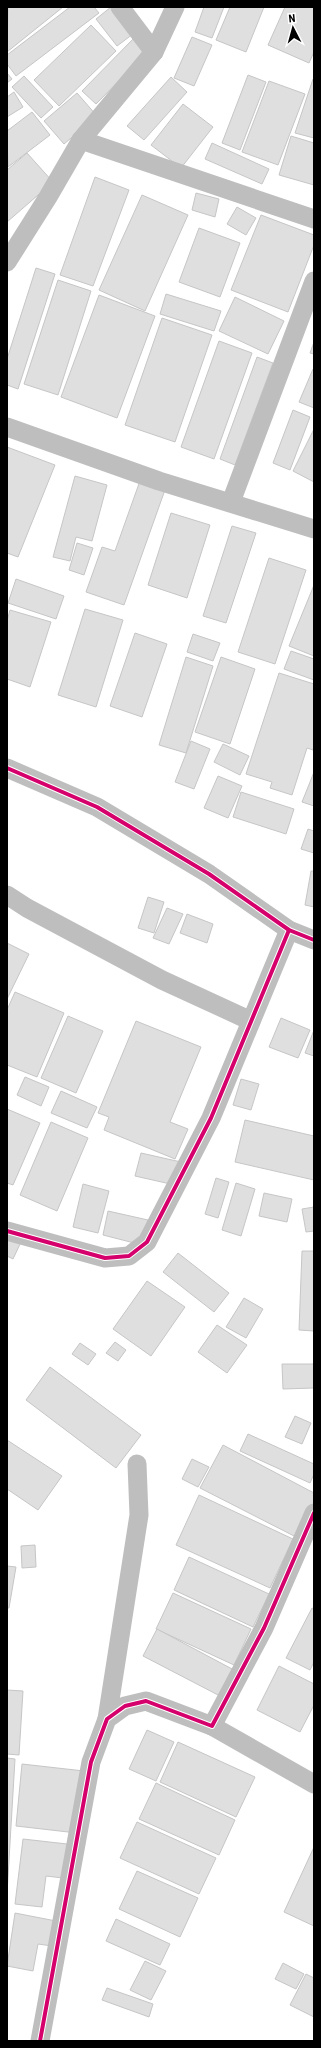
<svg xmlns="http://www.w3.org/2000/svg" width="321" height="2048" viewBox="0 0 321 2048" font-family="'Roboto Condensed',sans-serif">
<rect width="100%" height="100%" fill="#fff"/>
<g fill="#dfdfdf" stroke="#c6c6c6">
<path d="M8,7H63L7,52Z"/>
<path d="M70,7H94L99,13L16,76L7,64V55Z"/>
<path d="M111,7L133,34L117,46L96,19Z"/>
<path d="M204,7H224L212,38L195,32Z"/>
<path d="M230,7H264L246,52L216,40Z"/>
<path d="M285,7H314V52L309,63L268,45Z"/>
<path d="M91,25L116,51L59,106L34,80Z"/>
<path d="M136,36L150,49L96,104L82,91Z"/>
<path d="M192,37L212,45L194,86L174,78Z"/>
<path d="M7,73L12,79L7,83Z"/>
<path d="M248,75L266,82L240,150L222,143Z"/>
<path d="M24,76L53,107L41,118L12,87Z"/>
<path d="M171,77L187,92L144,140L127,126Z"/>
<path d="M313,79H314V138L295,133Z"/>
<path d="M269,81L305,94L278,165L242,152Z"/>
<path d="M14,92L23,107L7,117V97Z"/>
<path d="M77,93L97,116L64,144L44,121Z"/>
<path d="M183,104L213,127L181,168L151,145Z"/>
<path d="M32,112L50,135L8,167L7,131Z"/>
<path d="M291,136L314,143V185L279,175Z"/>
<path d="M212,143L269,169L262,184L205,159Z"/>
<path d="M27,153L53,182L7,222V170Z"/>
<path d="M95,177L129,190L93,286L60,275Z"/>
<path d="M196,193L219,199L215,217L192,210Z"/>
<path d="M142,195L188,215L145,311L99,290Z"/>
<path d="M237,207L256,218L246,235L227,224Z"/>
<path d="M261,215L314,235V245L288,312L231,290Z"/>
<path d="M199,228L240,243L220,297L179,282Z"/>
<path d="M36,268L55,274L18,389L7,385V359Z"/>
<path d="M58,280L91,291L58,395L24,384Z"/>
<path d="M166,294L221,311L214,331L160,314Z"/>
<path d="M99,295L155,316L117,418L61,397Z"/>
<path d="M235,297L284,321L268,354L219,331Z"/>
<path d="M162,318L212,335L175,442L125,425Z"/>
<path d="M219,341L252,353L214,459L181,447Z"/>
<path d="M314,342V354L310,353Z"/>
<path d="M257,357L273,363L235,465L220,459Z"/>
<path d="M313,369H314V408L299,402Z"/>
<path d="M293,410L310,417L290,470L273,463Z"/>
<path d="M314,429V482L293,471Z"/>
<path d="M7,447L55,465L18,557L7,553Z"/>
<path d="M75,476L107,485L92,541L76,537L70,561L53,557Z"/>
<path d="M141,478L166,487L124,605L86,592L102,547L115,551Z"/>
<path d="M171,513L210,525L187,598L148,585Z"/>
<path d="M232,526L256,533L226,623L203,616Z"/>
<path d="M77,543L93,548L84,575L69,570Z"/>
<path d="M269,558L306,570L275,664L238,652Z"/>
<path d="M16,579L64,596L56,619L8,603Z"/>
<path d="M314,585V656L289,646Z"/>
<path d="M85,609L123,620L96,707L58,695Z"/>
<path d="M10,610L51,622L30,687L7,679V621Z"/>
<path d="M135,633L167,644L142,717L110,706Z"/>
<path d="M193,634L220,643L213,661L187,652Z"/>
<path d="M291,651L314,659V680L284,669Z"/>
<path d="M186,657L213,666L186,753L159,745Z"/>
<path d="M221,657L255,669L230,744L195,732Z"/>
<path d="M279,673L314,684V746L313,750L307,748L292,795L270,788L272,782L246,774Z"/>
<path d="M191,741L210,749L194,789L175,782Z"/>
<path d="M223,744L249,756L240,775L214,762Z"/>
<path d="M314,772V806L302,802Z"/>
<path d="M218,776L242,786L228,818L204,808Z"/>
<path d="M241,792L294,809L286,834L233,817Z"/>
<path d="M308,829L314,831V853L301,849Z"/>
<path d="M311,871H314V907L305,905Z"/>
<path d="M148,897L164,902L154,933L138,928Z"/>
<path d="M167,908L183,914L169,944L153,938Z"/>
<path d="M187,914L213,924L207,943L180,933Z"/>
<path d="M7,943L29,954L7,999Z"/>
<path d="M15,992L64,1013L37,1077L7,1065V1010Z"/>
<path d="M68,1016L103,1031L76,1093L41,1078Z"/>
<path d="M281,1018L310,1030L298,1058L269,1047Z"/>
<path d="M136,1021L201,1047L170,1122L188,1129L175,1159L104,1130L109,1117L98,1113Z"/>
<path d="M314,1030V1056L305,1053Z"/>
<path d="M25,1077L49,1087L41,1106L17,1095Z"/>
<path d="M241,1079L259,1084L251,1110L233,1105Z"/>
<path d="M61,1091L97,1107L87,1128L51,1113Z"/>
<path d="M7,1109L40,1123L13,1185L7,1183Z"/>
<path d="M245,1120L314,1136V1180L235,1162Z"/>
<path d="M51,1122L88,1138L57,1211L20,1195Z"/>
<path d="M141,1153L181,1162L175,1185L135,1176Z"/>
<path d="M216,1178L229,1182L218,1218L205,1214Z"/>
<path d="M236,1183L255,1189L241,1236L222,1230Z"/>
<path d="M83,1184L109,1191L98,1233L73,1227Z"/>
<path d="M264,1193L292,1199L287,1222L259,1216Z"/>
<path d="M314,1207V1231L306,1232L302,1209Z"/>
<path d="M108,1211L148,1220L142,1245L103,1235Z"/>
<path d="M7,1236L21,1242L13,1259L7,1256Z"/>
<path d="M302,1251H314V1331L299,1330Z"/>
<path d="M178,1253L229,1293L214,1312L163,1272Z"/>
<path d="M147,1281L185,1307L151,1356L113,1329Z"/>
<path d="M244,1298L263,1309L246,1338L226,1327Z"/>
<path d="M217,1325L247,1345L227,1373L198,1352Z"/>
<path d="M115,1342L126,1350L118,1361L106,1353Z"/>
<path d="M80,1343L96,1354L88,1365L72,1354Z"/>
<path d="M282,1364H314V1388L283,1389Z"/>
<path d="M50,1367L141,1435L116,1468L26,1400Z"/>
<path d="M295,1416L311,1423L302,1444L285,1437Z"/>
<path d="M248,1434L314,1464V1474L310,1483L240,1451Z"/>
<path d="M7,1440L62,1476L38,1510L7,1489Z"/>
<path d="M223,1445L314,1493V1503L296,1537L200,1488Z"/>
<path d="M192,1459L209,1467L198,1487L182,1479Z"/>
<path d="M199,1495L293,1539L270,1588L176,1545Z"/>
<path d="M35,1545L36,1567L22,1568L21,1546Z"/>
<path d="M189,1557L269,1594L253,1627L174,1590Z"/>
<path d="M7,1566L16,1567L9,1608H7Z"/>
<path d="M173,1593L251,1629L234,1665L156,1629Z"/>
<path d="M312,1608L314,1609V1662L310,1670L286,1658Z"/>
<path d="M157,1629L234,1670L220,1696L143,1656Z"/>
<path d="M279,1666L314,1684V1705L300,1732L257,1710Z"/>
<path d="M7,1690L23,1691L19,1755L7,1754Z"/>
<path d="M147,1730L174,1742L156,1781L129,1769Z"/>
<path d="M178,1742L255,1777L236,1817L160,1782Z"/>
<path d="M7,1758L15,1759L7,1894Z"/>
<path d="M22,1764L84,1771L77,1833L16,1826Z"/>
<path d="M156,1783L235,1820L219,1855L139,1819Z"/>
<path d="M137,1822L216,1858L199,1894L120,1858Z"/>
<path d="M23,1839L67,1844L63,1878L46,1876L42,1907L15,1904Z"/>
<path d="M314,1847V1926L284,1912Z"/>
<path d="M137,1871L198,1898L180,1937L119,1909Z"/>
<path d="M15,1913L56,1921L52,1946L38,1944L33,1971L7,1966Z"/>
<path d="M116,1919L170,1944L160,1965L106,1941Z"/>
<path d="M145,1961L166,1971L151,2000L130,1990Z"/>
<path d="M283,1963L304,1974L296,1989L275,1979Z"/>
<path d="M306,1974L314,1978V2017L290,2005Z"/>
<path d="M107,1988L153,2004L149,2017L102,2000Z"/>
</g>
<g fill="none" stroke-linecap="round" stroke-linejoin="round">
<g stroke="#bebebe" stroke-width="19">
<path d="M120,7L154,52"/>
<path d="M81,140L314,219"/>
<path d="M7,262L48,197L81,140L154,52L175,7"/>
<path d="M7,427L159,481L314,529"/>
<path d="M231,502L314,281"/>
<path d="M7,768L97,807L209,874L289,930L314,940"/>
<path d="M7,895L27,908L162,980L251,1021"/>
<path d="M7,1231L105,1258L129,1256L147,1242L211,1118L289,930"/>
<path d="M107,1719L139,1515L137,1464"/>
<path d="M212,1726L314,1784"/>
<path d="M40,2041L91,1762L107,1719L125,1706L146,1701L212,1726L264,1628L314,1513"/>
</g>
<g stroke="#fff" stroke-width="6">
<g id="cycleway">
<path d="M7,768L97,807L209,874L289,930L314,940"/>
<path d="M7,1231L105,1258L129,1256L147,1242L211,1118L289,930"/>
<path d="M40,2041L91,1762L107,1719L125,1706L146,1701L212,1726L264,1628L314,1513"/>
</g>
</g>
<use href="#cycleway" stroke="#d6006c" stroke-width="4"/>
</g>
<rect width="321" height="2048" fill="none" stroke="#000000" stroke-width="16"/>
<g transform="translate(293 28) rotate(354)" stroke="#ffffff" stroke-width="3" paint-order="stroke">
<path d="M0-3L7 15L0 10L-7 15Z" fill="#000000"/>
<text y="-6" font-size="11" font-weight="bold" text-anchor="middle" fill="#000000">N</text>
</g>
</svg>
